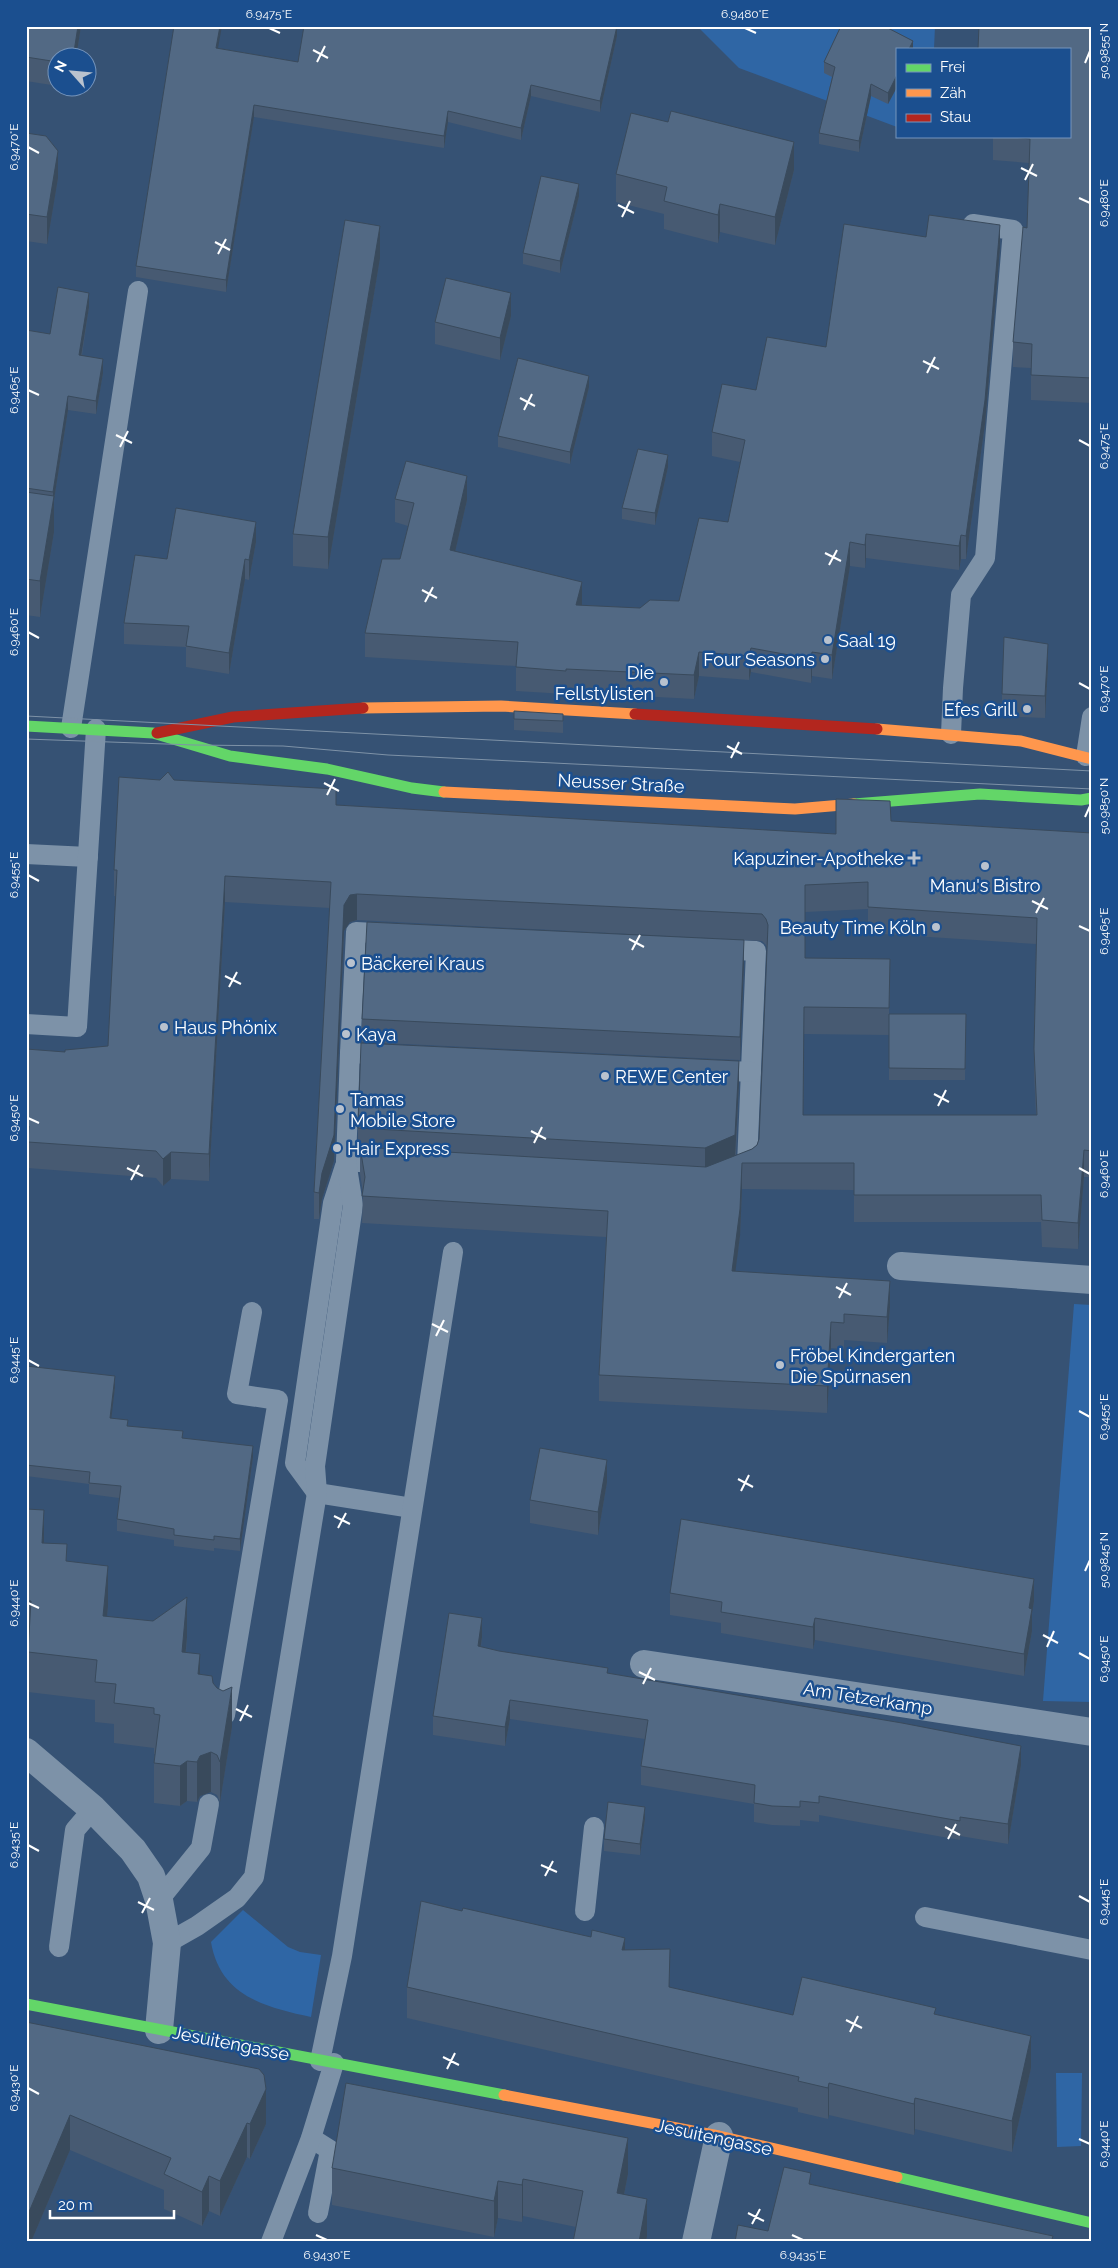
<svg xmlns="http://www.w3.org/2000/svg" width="1118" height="2268" viewBox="0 0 1118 2268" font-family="Raleway,sans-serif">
<rect width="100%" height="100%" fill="#365274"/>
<g fill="#2f66a5">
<path d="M700,26H935L934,49H897V127L739,68L699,28Z"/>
<path d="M1074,1304L1092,1305V1702L1043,1701Z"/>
<path d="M243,1910L288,1947L300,1952L321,1955L311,2017C265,2007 220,1996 211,1942Z"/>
<path d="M1056,2073H1082L1081,2146L1057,2147Z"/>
</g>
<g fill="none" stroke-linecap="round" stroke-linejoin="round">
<g stroke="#7d92a8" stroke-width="20">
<path d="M71,728L138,291"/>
<path d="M951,734L953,688L961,595L985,558L1013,230L973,224"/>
<path d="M1086,756L1092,717"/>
<path d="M26,854L88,857"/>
<path d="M717,949L756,951L747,1165L734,1170"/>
<path d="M26,1024L77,1027L96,729"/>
<path d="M389,1055L350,1053L356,932L394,934"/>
<path d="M713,1070L751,1072"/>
<path d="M346,1161L386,1164"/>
<path d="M345,1166L333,1203L295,1463L317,1493L412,1508"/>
<path d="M225,1715L278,1400L237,1394L252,1312"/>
<path d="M159,1900L201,1848L209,1804"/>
<path d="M585,1911L594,1827"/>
<path d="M925,1917L1092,1950"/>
<path d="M167,1943L197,1926L237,1898L254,1877L317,1493L315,1466L353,1205L346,1161L350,1053"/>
<path d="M59,1947L75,1830L93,1809"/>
<path d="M320,2061L342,1956L453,1252"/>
<path d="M311,2138L330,2150L318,2213"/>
<path d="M271,2242L311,2138L334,2063"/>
</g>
<g stroke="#7d92a8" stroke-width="28">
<path d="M901,1266L1092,1280"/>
<path d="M644,1664L1092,1732"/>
<path d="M26,1752L93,1809L133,1850L151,1876L159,1900L167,1943L159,2030"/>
<path d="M696,2242L719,2136"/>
</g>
<g stroke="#63d668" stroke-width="11">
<path d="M26,726L153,733L230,756L327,769L412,788L444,792"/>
<path d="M854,804L980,794L1081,800L1092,798"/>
<path d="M26,2004L504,2095"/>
<path d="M897,2177L1092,2223"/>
</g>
<g stroke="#ff974d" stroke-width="11">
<path d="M363,708L501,706L635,714"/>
<path d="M877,729L1021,741L1092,759"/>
<path d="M444,792L795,809L854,804"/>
<path d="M504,2095L719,2136L897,2177"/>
</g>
<g stroke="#b3261e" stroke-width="11">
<path d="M635,714L877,729"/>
<path d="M157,733L233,717L363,708"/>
</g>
<g stroke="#7e92a7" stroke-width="1">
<path d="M26,716L1092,771"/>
<path d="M26,739L194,745L283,746L388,755L1092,789"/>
</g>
</g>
<g fill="#475a72" fill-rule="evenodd">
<path d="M26,26H81L76,58H58V86L26,81Z"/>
<path d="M617,26V36L600,112L531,96L521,140L448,122L444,148L254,117L226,292L136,277V266L218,48L298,62Z"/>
<path d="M841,26H884L913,41V49H897V87L888,104L871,96L859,152L819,144V133L832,77L824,73V62Z"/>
<path d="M1092,26V403L1031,400V368L1013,367V342L1027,228L1029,163L993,160V136H1069Z"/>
<path d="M26,133L58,178L47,244L26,241Z"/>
<path d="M794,170L775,245L720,232L718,243L664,229V214L616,202V174Z"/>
<path d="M579,196L560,273L523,264V253Z"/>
<path d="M1000,248L985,424L966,559H961L959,570L866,558L865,568L850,566L832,679L812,676L811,683L751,672L749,680L699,676L694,699L566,692V694L516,691V666L365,657V633L400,559L408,526L395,522V499L467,500L455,552L582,605L640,608L679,601L728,522L740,462L712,456V432L756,390L826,347Z"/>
<path d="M380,258L328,569L293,566V534Z"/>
<path d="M89,307L82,355L103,373L96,414L68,410L54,500V532L40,617L26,615V330L50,334Z"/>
<path d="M511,316L500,360L435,344V322Z"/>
<path d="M589,387L570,464L498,447V436Z"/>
<path d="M668,467L655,525L622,519V508Z"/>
<path d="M256,542L249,580L245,579L229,674L186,667V647L124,644V623L167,559Z"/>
<path d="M1048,666L1045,718L1002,716V694Z"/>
<path d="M563,714V733L514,730V719Z"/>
<path d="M174,780L336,805L836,834L891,821L1092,833V1177H1084L1078,1249L1042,1247L1041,1222H854V1190L742,1189L740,1236L735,1271L890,1307L887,1343L844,1340V1349L831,1348L827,1413L599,1401V1375L606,1237L362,1223L363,1192L360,1174V1150H358V1128L739,1083L736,1156L752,1149L757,1145L759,1139L767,948L766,945L762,941L357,920L350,922L344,931L334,1161L322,1199L319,1219H314V1192L330,908L225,902L209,1181L171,1179L163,1186L156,1178L28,1168V1152H26V1049L65,1052L108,1046L116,896H114V870ZM868,909V933L1036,944L1034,1049V1075L1036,1115H803L804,1034L889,1035V1015V1080H965L966,1014H889L890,959L805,958V912Z"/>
<path d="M744,962L740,1060L362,1042V1019Z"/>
<path d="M26,1366L115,1387L111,1418L128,1426L183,1438L253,1457L240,1551L214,1548V1551L174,1546V1540L117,1531V1519L119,1498L89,1494V1484L26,1476Z"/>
<path d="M607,1482L598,1535L530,1523V1500Z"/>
<path d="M26,1509L44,1543L67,1561L108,1606L107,1616L187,1637L186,1653L200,1674L213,1683L232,1727L220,1802L217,1795L211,1792L200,1796L197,1802L187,1801L180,1806L154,1803V1763L155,1754H154V1748L114,1743V1724L95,1722V1700L28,1692L29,1641H26Z"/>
<path d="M670,1593L1034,1601L1032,1613V1631L1024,1676L815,1640L813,1649L721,1633V1623L670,1615Z"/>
<path d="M482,1637L481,1647L608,1673L1021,1765L1008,1844L960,1836V1840L819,1815V1822L800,1820V1826L772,1825L754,1822V1804L641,1785V1766L645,1739L510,1719L505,1746L433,1735V1716Z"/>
<path d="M645,1819L640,1855L604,1851V1839Z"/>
<path d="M625,1950L669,1987L793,2015L936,2014L1031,2068L1012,2152L915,2129L914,2135L829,2115L828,2119L798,2112V2108L407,2018V1987Z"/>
<path d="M26,2022L266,2124L250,2159L247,2157L220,2216L209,2211L202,2226L164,2209V2190L70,2150L31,2242H26Z"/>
<path d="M332,2168L628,2174L624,2195L647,2236L646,2242H573L576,2227L523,2216L522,2222L498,2218L494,2237L332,2205Z"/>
</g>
<g fill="#394a5c">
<path d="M78,26H81L76,58H73Z"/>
<path d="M220,26H222L216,59V48Z"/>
<path d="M617,26V36L600,112V101Z"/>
<path d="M913,41V49H909Z"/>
<path d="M897,75V87L888,104V93Z"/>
<path d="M871,84V96L859,152V141Z"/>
<path d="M531,85V96L521,140V128Z"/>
<path d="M254,105V117L226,292V280Z"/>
<path d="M448,111V122L444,148V136Z"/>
<path d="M794,142V170L775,245V217Z"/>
<path d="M58,151V178L47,244V217Z"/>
<path d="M579,184V196L560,273V261Z"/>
<path d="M720,204V232L718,243V215Z"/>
<path d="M1000,225V248L985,424L966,559V536Z"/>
<path d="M380,226V258L328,569V537Z"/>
<path d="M89,293V307L79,369V355Z"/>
<path d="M511,293V316L500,360V338Z"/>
<path d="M103,359V373L96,414V401Z"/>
<path d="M589,376V387L570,464V452Z"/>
<path d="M68,396V410L54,500V532L40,617V581L53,501V492Z"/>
<path d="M668,455V467L655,525V513Z"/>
<path d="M467,476V500L450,574V550Z"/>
<path d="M256,522V542L249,580V560Z"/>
<path d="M866,534V558L865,568V545Z"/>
<path d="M961,535V559L959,570V546Z"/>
<path d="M850,542V566L832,679V655Z"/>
<path d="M245,559V579L229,674V653Z"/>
<path d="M582,582V606L576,605Z"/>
<path d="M1048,644V666L1045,718V696Z"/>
<path d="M751,648V672L749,680V656Z"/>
<path d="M699,652V676L694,699V675Z"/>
<path d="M812,652V676L811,683V659Z"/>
<path d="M225,876V902L209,1181V1154Z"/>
<path d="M357,894V920L350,922L344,931L334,1161L322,1199L319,1219V1193L344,905L350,895Z"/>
<path d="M744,940V962L740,1060V1037Z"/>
<path d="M739,1061V1083L735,1157L705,1170V1148Z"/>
<path d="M1084,1150V1177L1078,1249V1223Z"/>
<path d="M171,1152V1179L163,1186V1159Z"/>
<path d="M742,1163V1189L740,1236L732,1298V1271Z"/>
<path d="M890,1281V1307L887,1343V1317Z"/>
<path d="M831,1322V1348L827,1413V1386Z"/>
<path d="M115,1376V1387L110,1430V1418Z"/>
<path d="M253,1446V1457L240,1551V1539Z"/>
<path d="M607,1460V1482L598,1535V1512Z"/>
<path d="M44,1510V1550L42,1543Z"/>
<path d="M108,1566V1606L103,1656V1616Z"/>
<path d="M1034,1579V1601L1032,1613V1631L1024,1676V1654L1029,1608Z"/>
<path d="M187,1597V1637L182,1692V1652Z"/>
<path d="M482,1618V1637L478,1665V1646Z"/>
<path d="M815,1618V1640L813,1649V1627Z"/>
<path d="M200,1654V1694L198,1674Z"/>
<path d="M232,1687V1727L220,1802V1762Z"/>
<path d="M510,1700V1719L505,1746V1727Z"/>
<path d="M1021,1746V1765L1008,1844V1824Z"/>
<path d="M211,1752V1792L200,1796L197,1802V1762L200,1756Z"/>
<path d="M187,1761V1801L180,1806V1766Z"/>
<path d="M27,1801V1816L26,1821V1807Z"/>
<path d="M645,1807V1819L640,1855V1844Z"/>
<path d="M625,1938V1969L622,1950Z"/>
<path d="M1031,2036V2068L1012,2152V2121Z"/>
<path d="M829,2083V2115L828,2119V2088Z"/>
<path d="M266,2089V2124L250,2159V2124Z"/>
<path d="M915,2098V2129L914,2135V2104Z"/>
<path d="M70,2115V2150L31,2242H26V2219Z"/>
<path d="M247,2123V2157L220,2216V2181Z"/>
<path d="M628,2138V2174L617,2230V2193Z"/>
<path d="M209,2176V2211L202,2226V2192Z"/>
<path d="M523,2179V2216L522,2222V2185Z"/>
<path d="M498,2181V2218L494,2237V2201Z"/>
<path d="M647,2199V2236L646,2242H639Z"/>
</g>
<g fill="#526984" stroke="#394a5c" fill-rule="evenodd">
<path d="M26,26H78L73,58H58V62L26,57Z"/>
<path d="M174,26H220L216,48L298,62L304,26H617L600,101L531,85L521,128L448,111L444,136L254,105L226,280L136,266Z"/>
<path d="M841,26H884L913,41L909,49H897V75L888,93L871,84L859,141L819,133L835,67L824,62Z"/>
<path d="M979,26H1092V378L1031,375L1032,344L1013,342L1023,227L1027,228L1030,139L1005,136H1069V49H978Z"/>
<path d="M671,111L794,142L775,217L720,204L718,215L664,201L667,187L616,174L631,113L668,122Z"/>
<path d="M26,133L46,136L58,151L47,217L26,214Z"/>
<path d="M541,176L579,184L560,261L523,253Z"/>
<path d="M929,215L1000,225L985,400L966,536L961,535L959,546L866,534L865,545L850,542L832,655L812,652L811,659L751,648L749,656L699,652L694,675L566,669V671L516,667L518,642L365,633L382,559H400L414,503L395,499L406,461L467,476L450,550L582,582L576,605L640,608L650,600L679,601L699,518L728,522L745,440L712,432L722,384L756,390L767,337L826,347L844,224L926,237Z"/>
<path d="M345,220L380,226L328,537L293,534Z"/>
<path d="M446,278L511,293L500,338L435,322Z"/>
<path d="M58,287L89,293L79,355L103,359L96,401L68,396L53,492L26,488V330L50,334Z"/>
<path d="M518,358L589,376L570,452L498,436Z"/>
<path d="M638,449L668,455L655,513L622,508Z"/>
<path d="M26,492L54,496L40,581L26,579Z"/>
<path d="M176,508L256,522L249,560L245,559L229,653L186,646L189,626L124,623L135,555L167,559Z"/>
<path d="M1004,637L1048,644L1045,696L1002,694Z"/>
<path d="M514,711L563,714V721L514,719Z"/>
<path d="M168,772L174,780L336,789V805L836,834V799L890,801L891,821L1092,833V1151L1084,1150L1078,1223L1042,1220L1041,1195H854V1163H742L740,1209L732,1271L890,1281L887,1317L844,1314V1323L831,1322L827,1386L599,1375L608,1211L362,1196L365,1177L360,1147L706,1167L752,1149L757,1145L759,1139L763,1046L768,925L766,919L762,914L357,894L350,895L344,905L334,1135L322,1173L319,1193L314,1192L331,882L225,876L209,1154L171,1152L163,1159L156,1151L28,1142L29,1126H26V1049L65,1052V1050L108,1046L117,870H114L119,777L160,780ZM868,882V907L1037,918L1034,1049L1037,1115H803L804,1007L889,1008L890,959L805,958V885Z"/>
<path d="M367,922L744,940L740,1037L362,1019Z"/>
<path d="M889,1014H966L965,1069L889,1068Z"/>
<path d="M361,1043L739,1061L735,1135L705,1148L358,1128Z"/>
<path d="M26,1366L115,1376L110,1418L128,1420L127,1426L183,1431L182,1438L253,1446L240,1539L214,1536V1540L174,1535V1529L117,1519L121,1486L89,1483L90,1472L26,1465Z"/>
<path d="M540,1448L607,1460L598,1512L530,1500Z"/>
<path d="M26,1509L44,1510L42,1543L67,1544L66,1561L108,1566L103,1616L153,1621L187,1597L182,1652L200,1654L198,1674L212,1676L213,1683L217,1688L223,1691L232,1687L220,1762L217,1755L211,1752L200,1756L197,1762L187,1761L180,1766L154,1763L160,1715L154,1714V1708L114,1703L116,1684L95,1682L97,1660L28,1652L31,1601H26Z"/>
<path d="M681,1519L1034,1579L1029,1608L1032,1609L1024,1654L815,1618L813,1627L721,1612L722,1602L670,1593Z"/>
<path d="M449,1613L482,1618L478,1646L499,1651L608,1668L607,1673L902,1723L1021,1746L1008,1824L960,1817V1821L819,1796V1803L800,1801V1807L772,1806L754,1803L755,1785L641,1766L648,1720L510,1700L505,1727L433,1716Z"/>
<path d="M608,1802L645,1807L640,1844L604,1839Z"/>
<path d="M421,1901L462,1911L463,1908L591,1937L592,1930L625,1938L622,1950L670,1949L669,1987L793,2015L802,1977L936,2008L934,2014L1031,2036L1012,2121L915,2098L914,2104L829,2083L828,2088L798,2081L799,2077L407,1987Z"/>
<path d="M26,2022L259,2069L264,2075L266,2089L250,2124L247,2123L220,2181L209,2176L202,2192L164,2174L171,2158L70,2115L26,2219Z"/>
<path d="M346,2083L628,2138L617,2193L647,2199L639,2242H573L583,2191L523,2179L522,2185L498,2181L494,2201L332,2168Z"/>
<path d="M784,2167L811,2173L809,2184L1053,2236L1051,2242H803L797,2240V2242H735L738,2225L768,2231Z"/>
</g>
<path fill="none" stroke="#fff" stroke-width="2" d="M269,28L280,33M745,28L756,33M313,50L328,58M317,62L325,46M1085,63L1090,51M28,147L39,153M1021,168L1037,176M1025,180L1033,164M1079,198L1090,203M618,205L634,213M622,217L630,201M215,242L230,250M218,254L226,239M923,361L939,369M927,373L935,357M28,390L39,395M520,398L535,406M524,410L532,394M116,435L132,443M1079,440L1090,446M120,447L128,431M825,553L841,561M829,565L837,550M422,590L437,598M425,602L433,587M28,632L39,638M1079,683L1090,689M727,746L742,754M731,758L739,742M324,783L339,791M327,795L335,779M1085,817L1090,806M28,875L39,881M1032,901L1048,909M1036,913L1044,898M1079,926L1090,931M629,939L644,947M632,950L640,935M225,976L241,984M229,987L237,972M934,1094L949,1102M938,1106L946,1090M28,1118L39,1123M531,1131L546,1139M534,1143L542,1127M127,1168L143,1176M1079,1168L1090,1174M131,1180L139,1165M836,1287L851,1295M839,1298L847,1283M432,1324L448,1332M436,1336L444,1320M28,1360L39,1366M1079,1411L1090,1417M738,1479L753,1487M741,1491L749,1475M334,1516L350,1524M338,1528L346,1513M1085,1571L1090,1560M28,1603L39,1608M1043,1635L1058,1643M1047,1647L1054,1631M1079,1653L1090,1659M639,1672L655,1680M643,1684L651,1668M236,1709L252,1717M240,1721L248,1705M945,1827L960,1835M948,1839L956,1824M28,1845L39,1851M541,1865L557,1872M545,1876L553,1861M1079,1896L1090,1902M138,1902L154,1910M142,1913L150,1898M846,2020L862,2028M850,2032L858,2016M443,2057L459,2065M447,2069L455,2053M28,2088L39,2094M1079,2139L1090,2144M748,2213L764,2221M752,2224L760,2209M316,2235L327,2240M792,2235L803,2240"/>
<g fill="#b9c2ce" stroke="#1b4f8f" stroke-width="2">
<circle cx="828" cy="640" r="5"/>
<circle cx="825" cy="659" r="5"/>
<circle cx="664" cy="682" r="5"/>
<circle cx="1027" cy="709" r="5"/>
<path d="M911.5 850.5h5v5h5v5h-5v5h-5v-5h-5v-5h5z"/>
<circle cx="985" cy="866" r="5"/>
<circle cx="936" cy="927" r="5"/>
<circle cx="351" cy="963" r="5"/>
<circle cx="164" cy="1027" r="5"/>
<circle cx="346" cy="1034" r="5"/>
<circle cx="605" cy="1076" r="5"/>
<circle cx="340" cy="1109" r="5"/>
<circle cx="337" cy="1148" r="5"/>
<circle cx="780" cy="1365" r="5"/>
</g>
<g text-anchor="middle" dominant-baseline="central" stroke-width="5" stroke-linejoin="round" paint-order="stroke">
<g font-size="18" fill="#fff" stroke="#1b4f8f" text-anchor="start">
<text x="838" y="640">Saal 19</text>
<text x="815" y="659" text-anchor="end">Four Seasons</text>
<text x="654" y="672" text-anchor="end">Die<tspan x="654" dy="21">Fellstylisten</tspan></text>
<text x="1017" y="709" text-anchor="end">Efes Grill</text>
<text x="904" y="858" text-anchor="end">Kapuziner-Apotheke</text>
<text x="985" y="885" text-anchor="middle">Manu's Bistro</text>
<text x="926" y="927" text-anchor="end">Beauty Time Köln</text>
<text x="361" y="963">Bäckerei Kraus</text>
<text x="174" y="1027">Haus Phönix</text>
<text x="356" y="1034">Kaya</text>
<text x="615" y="1076">REWE Center</text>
<text x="350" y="1099">Tamas<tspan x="350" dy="21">Mobile Store</tspan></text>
<text x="347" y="1148">Hair Express</text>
<text x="790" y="1355">Fröbel Kindergarten<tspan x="790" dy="21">Die Spürnasen</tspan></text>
</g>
<g font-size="18" fill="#fff" stroke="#1b4f8f">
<text transform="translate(621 783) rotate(3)">Neusser Straße</text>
<text transform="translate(868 1698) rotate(9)">Am Tetzerkamp</text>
<text transform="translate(231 2043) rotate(11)">Jesuitengasse</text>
<text transform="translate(714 2137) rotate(12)">Jesuitengasse</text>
</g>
</g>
<rect width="1118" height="2268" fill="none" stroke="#1b4f8f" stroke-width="55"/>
<rect x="896" y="48" width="175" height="90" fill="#1b4f8f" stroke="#7695bc"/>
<rect x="906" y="64" width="25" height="8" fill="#63d668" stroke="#7695bc"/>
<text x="940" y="72" font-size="15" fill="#ffffff">Frei</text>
<rect x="906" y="89" width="25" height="8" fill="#ff974d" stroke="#7695bc"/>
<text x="940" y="98" font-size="15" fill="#ffffff">Zäh</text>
<rect x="906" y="114" width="25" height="8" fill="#b3261e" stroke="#7695bc"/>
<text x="940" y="122" font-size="15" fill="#ffffff">Stau</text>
<g transform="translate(72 72) rotate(297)"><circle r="24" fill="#1b4f8f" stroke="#7695bc"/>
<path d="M0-4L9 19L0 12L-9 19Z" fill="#b9c2ce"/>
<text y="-8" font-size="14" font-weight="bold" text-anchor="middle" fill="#ffffff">N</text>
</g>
<path d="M50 2210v8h124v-8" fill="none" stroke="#ffffff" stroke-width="2.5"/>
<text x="58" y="2210" font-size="15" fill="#ffffff" stroke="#1b4f8f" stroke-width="4" paint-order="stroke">20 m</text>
<rect x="28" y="28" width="1062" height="2212" fill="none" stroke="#fff" stroke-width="2"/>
<g font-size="12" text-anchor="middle" fill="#fff">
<text x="269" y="18">6.9475°E</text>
<text x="745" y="18">6.9480°E</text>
<text transform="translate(1104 51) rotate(-90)" y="4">50.9855°N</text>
<text transform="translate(14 147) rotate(-90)" y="4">6.9470°E</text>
<text transform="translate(1104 203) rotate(-90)" y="4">6.9480°E</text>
<text transform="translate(14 390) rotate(-90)" y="4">6.9465°E</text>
<text transform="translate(1104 446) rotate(-90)" y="4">6.9475°E</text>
<text transform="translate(14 632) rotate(-90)" y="4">6.9460°E</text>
<text transform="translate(1104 689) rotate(-90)" y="4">6.9470°E</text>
<text transform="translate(1104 806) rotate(-90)" y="4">50.9850°N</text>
<text transform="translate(14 875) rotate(-90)" y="4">6.9455°E</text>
<text transform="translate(1104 931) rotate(-90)" y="4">6.9465°E</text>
<text transform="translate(14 1118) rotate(-90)" y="4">6.9450°E</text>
<text transform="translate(1104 1174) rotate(-90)" y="4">6.9460°E</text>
<text transform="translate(14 1360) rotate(-90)" y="4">6.9445°E</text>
<text transform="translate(1104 1417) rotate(-90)" y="4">6.9455°E</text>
<text transform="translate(1104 1560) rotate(-90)" y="4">50.9845°N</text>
<text transform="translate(14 1603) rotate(-90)" y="4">6.9440°E</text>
<text transform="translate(1104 1659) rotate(-90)" y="4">6.9450°E</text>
<text transform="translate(14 1845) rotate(-90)" y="4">6.9435°E</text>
<text transform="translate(1104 1902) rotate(-90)" y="4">6.9445°E</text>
<text transform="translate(14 2088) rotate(-90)" y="4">6.9430°E</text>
<text transform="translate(1104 2144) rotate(-90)" y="4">6.9440°E</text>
<text x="327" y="2259">6.9430°E</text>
<text x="803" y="2259">6.9435°E</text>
</g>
</svg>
